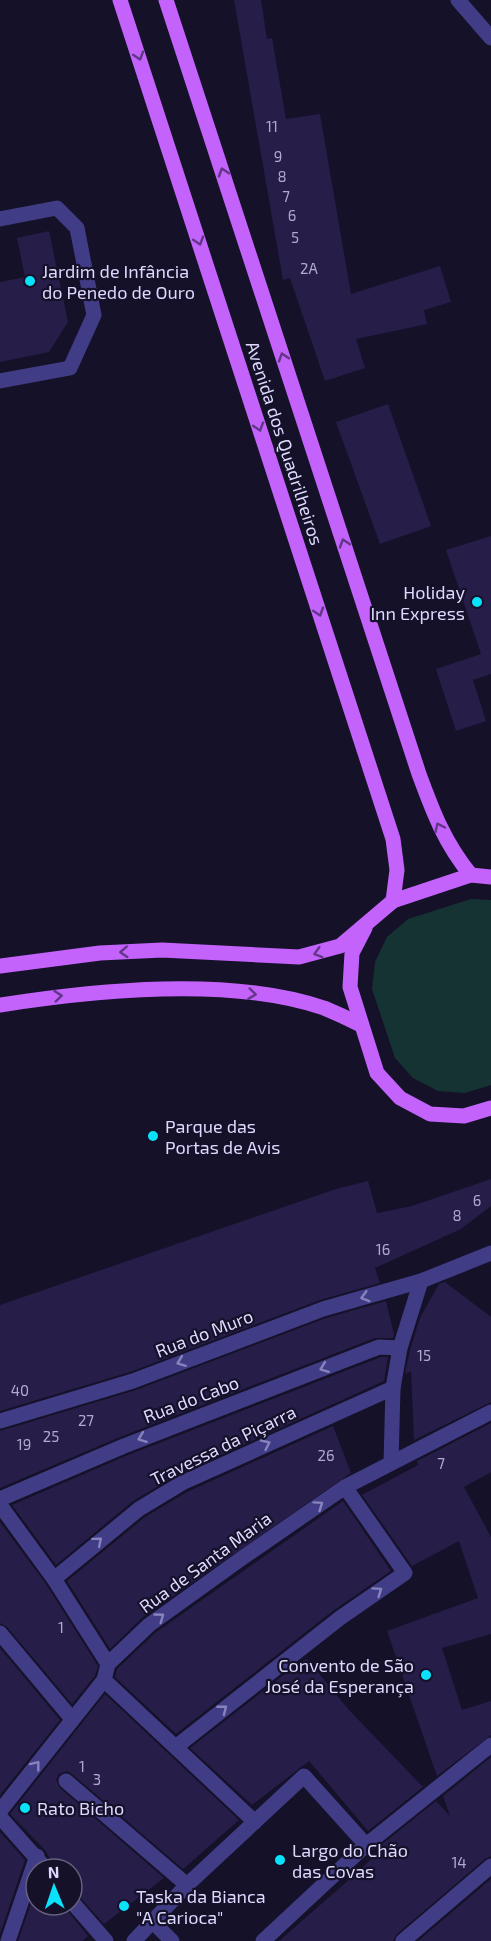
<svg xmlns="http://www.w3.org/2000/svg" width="491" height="1941" viewBox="0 0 491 1941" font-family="'Exo 2',sans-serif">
<rect width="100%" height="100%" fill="#151129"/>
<path fill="#143332" d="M471,899L491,900V1085L465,1093L438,1091L413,1078L395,1058L372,989L375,962L387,937L408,919Z"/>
<g fill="#261d49">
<path d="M234,0H261L267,39L272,38L286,119L320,114L351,294L440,266L451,302L424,310L427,324L356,339L365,368L325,381L290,278L283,280Z"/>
<path d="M49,231L68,322L49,352L0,362V282L25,277L17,238Z"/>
<path d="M388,404L431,526L380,544L336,422Z"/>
<path d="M491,536V674L473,680L486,721L456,731L436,669L481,654L446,550Z"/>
<path d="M491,1179V1206L461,1229L375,1268L380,1283L320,1300L130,1372L0,1411V1305L336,1189L368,1181L377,1213L412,1206Z"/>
<path d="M445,1282L491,1317V1402L414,1440L411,1371L405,1374L410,1350L420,1318L439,1284Z"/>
<path d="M386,1301L394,1334L393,1338H375L120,1437L0,1488V1431L136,1390L326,1318Z"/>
<path d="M381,1357H388L384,1381L177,1475L133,1501L56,1565L12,1505L128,1455Z"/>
<path d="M491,1423V1472L464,1487L491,1537V1634L442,1648L462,1710L491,1701V1735L437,1776L387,1631L478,1598L459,1541L412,1566L362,1495L418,1465L417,1461Z"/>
<path d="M333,1426L351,1473L143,1617L110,1649L67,1581L145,1517L187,1492Z"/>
<path d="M343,1501L391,1571L334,1610L176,1734L115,1677L117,1669L155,1633Z"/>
<path d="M0,1522L46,1584L98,1666L95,1676L72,1704L7,1627L0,1623Z"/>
<path d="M0,1648L60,1720L0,1795Z"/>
<path d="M307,1659L349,1710L423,1787L368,1831L309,1761L252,1805L190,1748L300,1662Z"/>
<path d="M105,1694L239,1820L183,1869L72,1774L67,1771L59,1774L56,1780L60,1788L164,1878L104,1924L79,1896L72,1892V1869H56L45,1850L10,1814Z"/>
<path d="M491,1757V1856L485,1859L397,1934L393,1941H279L358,1872L382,1848L380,1846L436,1801L450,1816L443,1796Z"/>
<path d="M0,1832L25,1860L0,1934Z"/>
<path d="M491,1879V1941H418Z"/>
<path d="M36,1889V1905H63L88,1936L82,1941H18Z"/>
</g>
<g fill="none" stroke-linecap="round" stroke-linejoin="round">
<g stroke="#403d86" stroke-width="15">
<path d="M458,0L491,38"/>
<path d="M0,219L57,208L77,228L94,315L70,368L0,381"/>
<path d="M0,1421L133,1381L323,1309L421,1281L491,1253"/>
<path d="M391,1463L393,1388L400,1348L421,1281"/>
<path d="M0,1499L124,1446L379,1347L400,1348"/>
<path d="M0,1505L54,1579L108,1664"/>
<path d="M54,1579L139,1509L182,1483L393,1388"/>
<path d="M0,1633L72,1719"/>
<path d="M104,1680L255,1822"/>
<path d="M177,1746L340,1618L405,1573L345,1487"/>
<path d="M66,1781L187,1885"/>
<path d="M0,1811L104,1680L108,1664L149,1625L245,1556L345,1487L491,1412"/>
<path d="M0,1817L46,1869"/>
<path d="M72,1902L106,1941"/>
<path d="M153,1922L172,1941"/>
<path d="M8,1941L37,1856"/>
<path d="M134,1941L187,1885L304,1776L366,1845"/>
<path d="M263,1941L366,1845L491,1745"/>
<path d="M403,1941L491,1866"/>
</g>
<g stroke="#c363fc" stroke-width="15">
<path d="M120,0L393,839L397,870L393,901"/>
<path d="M166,0L419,774C433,812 445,844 471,875"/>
<path d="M365,928L352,953L350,987L377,1073L400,1098L430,1114L464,1116L491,1108"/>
<path d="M0,966L100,953L162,950L299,957L340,946L393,901L471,875L491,877"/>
<path d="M0,1005C96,990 230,976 324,1008C336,1013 349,1019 361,1025"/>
</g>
</g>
<defs><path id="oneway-chevron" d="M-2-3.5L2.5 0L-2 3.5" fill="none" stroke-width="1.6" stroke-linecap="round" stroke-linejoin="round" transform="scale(1.5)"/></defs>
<g stroke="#633688">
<use href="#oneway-chevron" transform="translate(139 56) rotate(72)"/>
<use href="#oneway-chevron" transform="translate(223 172) rotate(-108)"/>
<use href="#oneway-chevron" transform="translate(199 241) rotate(72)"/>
<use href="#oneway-chevron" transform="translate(283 357) rotate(-108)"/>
<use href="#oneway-chevron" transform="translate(259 427) rotate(72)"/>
<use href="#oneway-chevron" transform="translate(344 543) rotate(-108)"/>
<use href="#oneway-chevron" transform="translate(319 612) rotate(72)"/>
<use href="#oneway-chevron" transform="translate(439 827) rotate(-115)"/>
<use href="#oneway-chevron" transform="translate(124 952) rotate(177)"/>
<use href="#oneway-chevron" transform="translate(318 953) rotate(164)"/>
<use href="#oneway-chevron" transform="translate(252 994) rotate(7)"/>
<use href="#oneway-chevron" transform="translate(58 996) rotate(-6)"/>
</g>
<g stroke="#8783bc">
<use href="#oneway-chevron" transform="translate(365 1297) rotate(164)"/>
<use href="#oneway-chevron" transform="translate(181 1362) rotate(159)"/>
<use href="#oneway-chevron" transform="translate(324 1368) rotate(159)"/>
<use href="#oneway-chevron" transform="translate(142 1438) rotate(159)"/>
<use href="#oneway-chevron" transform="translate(266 1444) rotate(-25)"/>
<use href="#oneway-chevron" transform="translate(319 1505) rotate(-35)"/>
<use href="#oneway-chevron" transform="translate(98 1541) rotate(-40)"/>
<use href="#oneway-chevron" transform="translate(378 1591) rotate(-35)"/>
<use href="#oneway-chevron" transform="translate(160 1617) rotate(-36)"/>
<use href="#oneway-chevron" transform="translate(223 1709) rotate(-38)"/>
<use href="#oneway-chevron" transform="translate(36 1765) rotate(-52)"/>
</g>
<g fill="#0ae1fa" stroke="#151129" stroke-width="2">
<circle cx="30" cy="281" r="6"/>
<circle cx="477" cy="602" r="6"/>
<circle cx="153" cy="1136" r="6"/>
<circle cx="426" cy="1675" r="6"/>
<circle cx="25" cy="1808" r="6"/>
<circle cx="280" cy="1860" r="6"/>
<circle cx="124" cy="1906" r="6"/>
</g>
<g text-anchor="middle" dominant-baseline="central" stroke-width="4.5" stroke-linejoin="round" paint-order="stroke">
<g font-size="15" fill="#b0aad1">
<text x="272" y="126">11</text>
<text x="278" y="156">9</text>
<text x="282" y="176">8</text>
<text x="286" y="196">7</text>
<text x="292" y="215">6</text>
<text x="295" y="237">5</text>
<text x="309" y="268">2A</text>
<text x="477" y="1200">6</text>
<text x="457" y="1215">8</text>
<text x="383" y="1249">16</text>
<text x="424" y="1355">15</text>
<text x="20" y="1390">40</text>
<text x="86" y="1420">27</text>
<text x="51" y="1436">25</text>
<text x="24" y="1444">19</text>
<text x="326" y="1455">26</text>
<text x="441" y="1463">7</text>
<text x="61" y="1627">1</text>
<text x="82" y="1766">1</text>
<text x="97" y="1779">3</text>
<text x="459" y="1862">14</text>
</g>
<g font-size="18" fill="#ded9fe" stroke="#151129" text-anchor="start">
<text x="42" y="271">Jardim de Infância<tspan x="42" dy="21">do Penedo de Ouro</tspan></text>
<text x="465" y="592" text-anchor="end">Holiday<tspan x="465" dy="21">Inn Express</tspan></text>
<text x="165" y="1126">Parque das<tspan x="165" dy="21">Portas de Avis</tspan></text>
<text x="414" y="1665" text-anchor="end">Convento de São<tspan x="414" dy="21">José da Esperança</tspan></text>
<text x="37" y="1808">Rato Bicho</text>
<text x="292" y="1850">Largo do Chão<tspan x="292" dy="21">das Covas</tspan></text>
<text x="136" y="1896">Taska da Bianca<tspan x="136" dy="21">"A Carioca"</tspan></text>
</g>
<g font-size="18" fill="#ded9fe" stroke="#151129">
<text transform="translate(285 443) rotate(72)">Avenida dos Quadrilheiros</text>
<text transform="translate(204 1333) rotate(-21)">Rua do Muro</text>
<text transform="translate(191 1399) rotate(-21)">Rua do Cabo</text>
<text transform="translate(223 1445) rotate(-26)">Travessa da Piçarra</text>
<text transform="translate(205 1562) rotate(-36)">Rua de Santa Maria</text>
</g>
</g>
<g transform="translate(54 1887) rotate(358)"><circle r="28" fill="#151129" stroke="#65617e" stroke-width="1.5"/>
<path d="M0-4.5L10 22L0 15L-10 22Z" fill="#0ae1fa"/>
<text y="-9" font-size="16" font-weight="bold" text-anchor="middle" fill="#ded9fe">N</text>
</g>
</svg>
